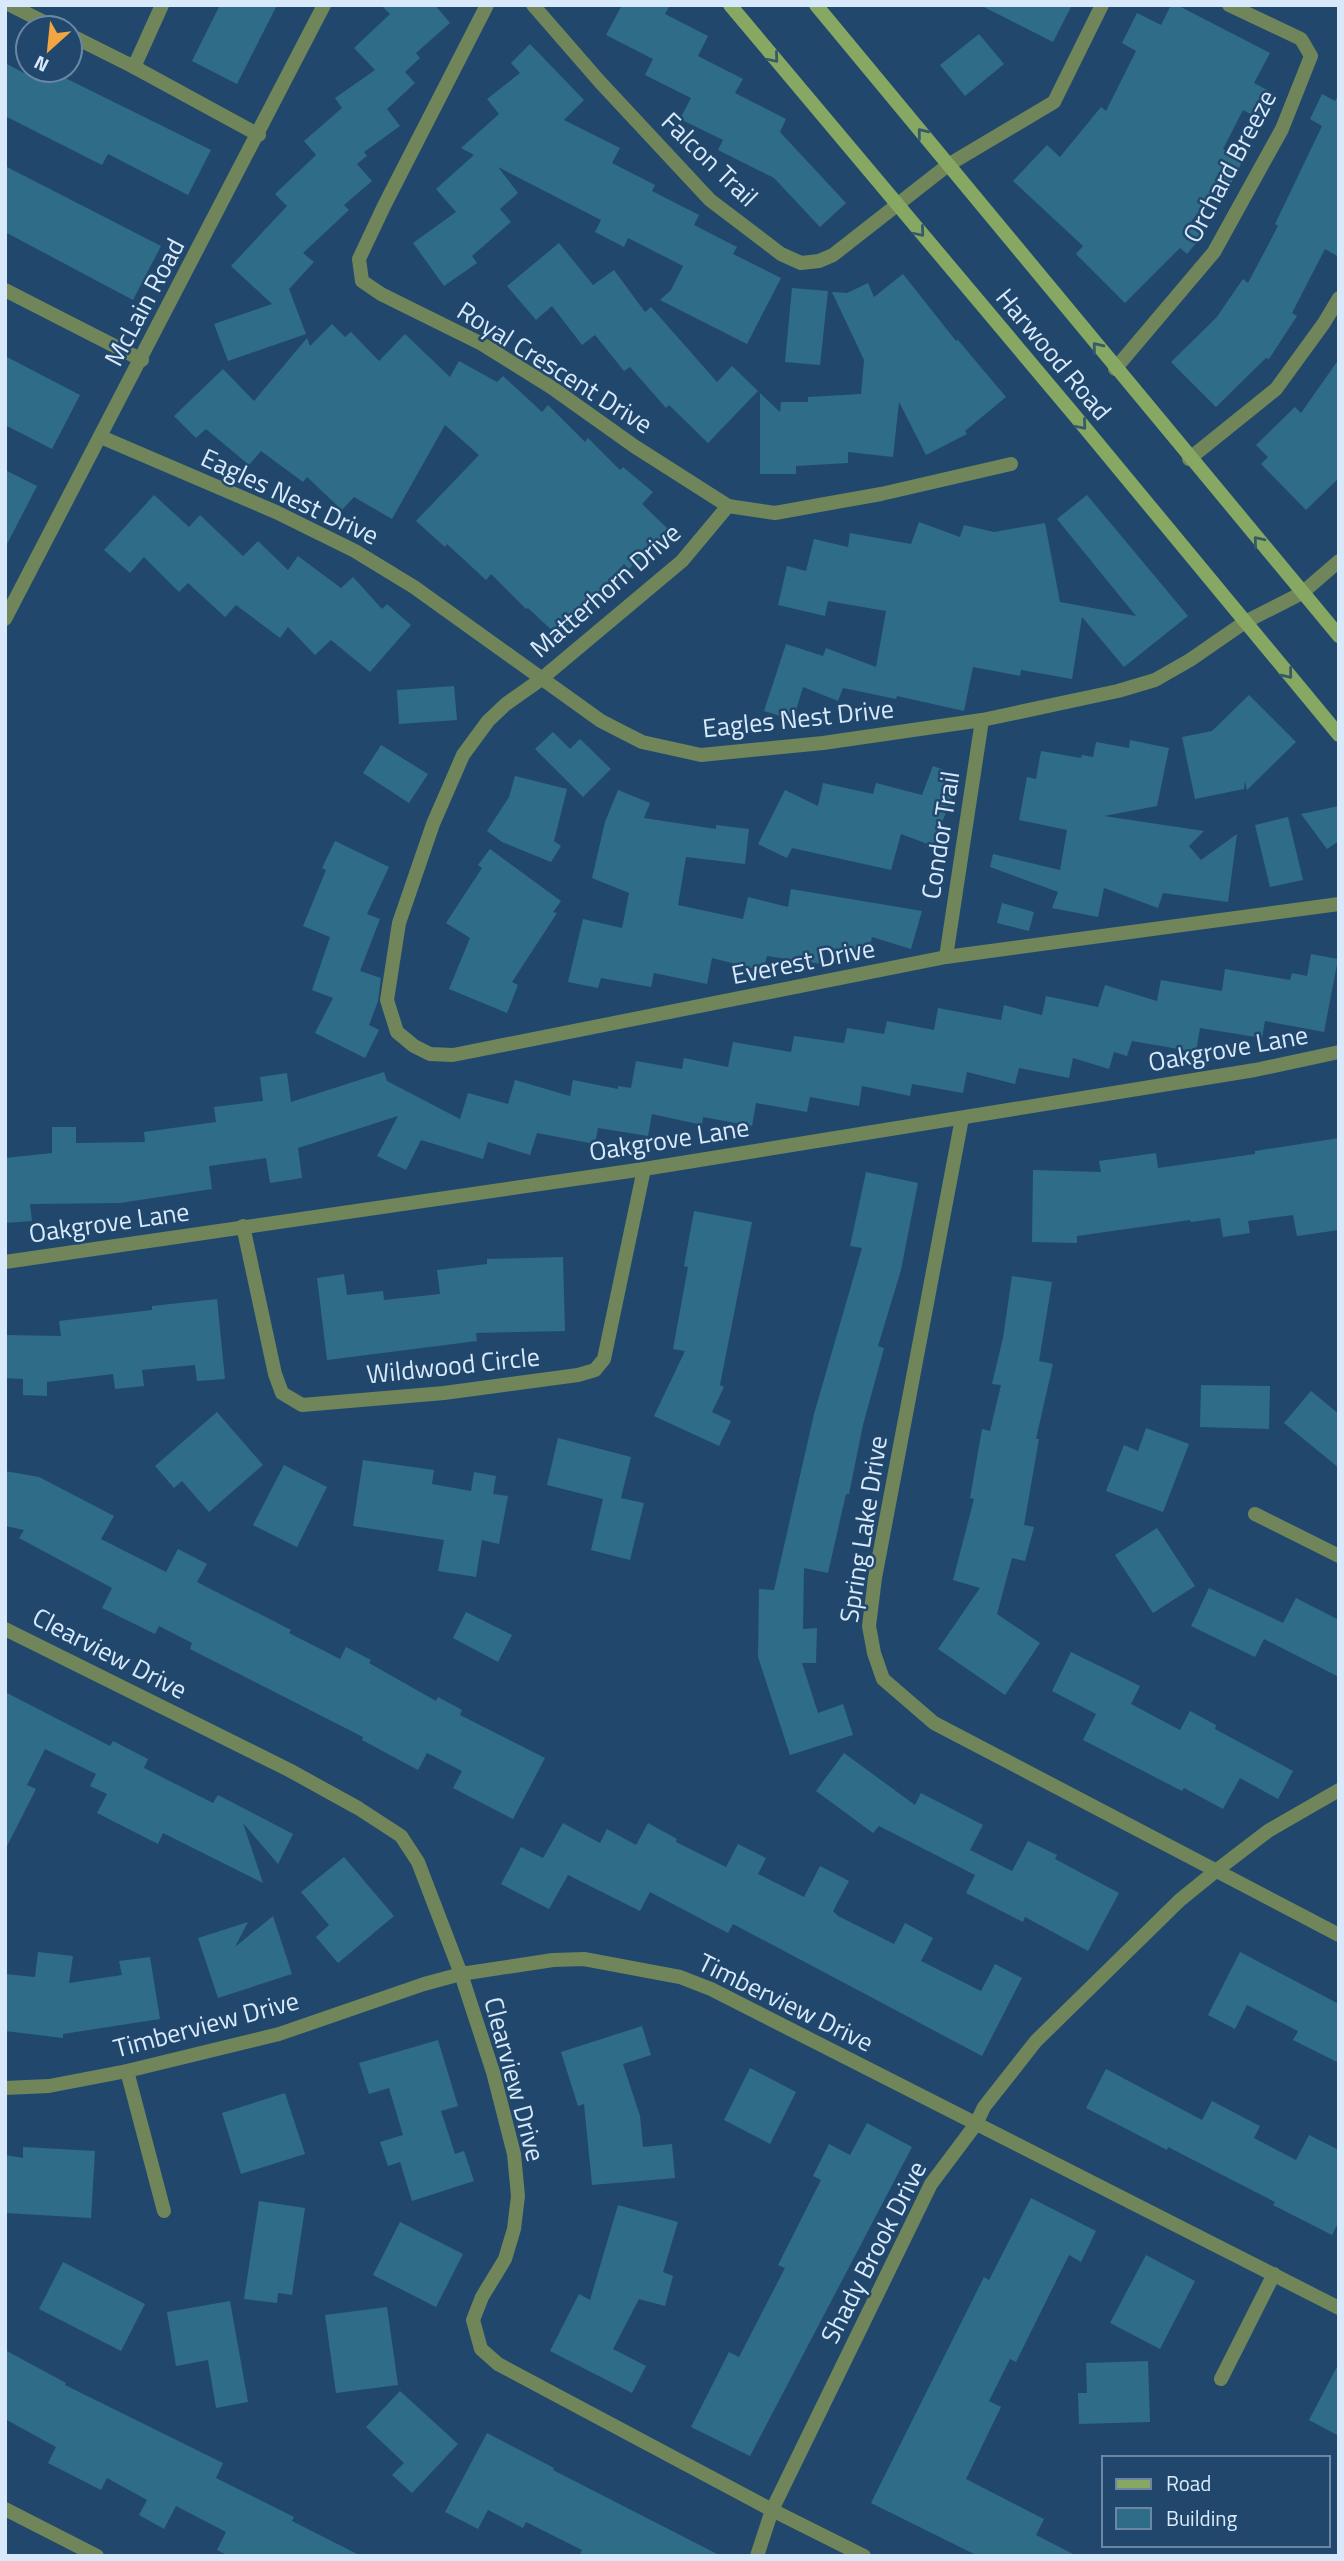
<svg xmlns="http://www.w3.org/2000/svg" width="1344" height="2561" viewBox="0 0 1344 2561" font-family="'Titillium Web',sans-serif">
<rect width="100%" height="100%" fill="#21486c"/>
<g fill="#2f6c87">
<path d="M220,5H277L237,84L192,61Z"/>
<path d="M381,5H435L450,23L416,53L420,58L405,72L415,83L387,109L400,126L364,152L367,156L357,164L372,181L344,205L349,210L303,253L314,262L289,289L306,334L228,361L214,324L272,304L231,266L287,206L275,194L316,155L304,141L342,108L335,98L375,70L354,48L390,14Z"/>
<path d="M622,5H670L665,14L708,36L698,56L743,79L735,93L786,119L780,132L846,203L820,227L774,178L718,150L723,140L680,119L691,98L645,75L653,59L606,35Z"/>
<path d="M980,5H1072L1053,42Z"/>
<path d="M1171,5H1177L1270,53L1254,83L1275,94L1261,120L1243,110L1223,149L1243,160L1228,189L1221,185L1190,223L1203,235L1187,254L1180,248L1125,303L1076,254L1083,246L1013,181L1047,145L1060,157L1101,107L1106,111L1136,51L1122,43L1137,13L1161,25Z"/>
<path d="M979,34L1004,64L965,96L940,65Z"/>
<path d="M530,44L584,100L564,120L620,148L612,163L655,185L652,191L699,215L694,225L737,247L733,254L781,278L747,344L660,300L671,290L683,266L628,238L624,247L595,232L601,220L498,167L518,193L500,209L511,222L472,256L477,263L444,286L413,243L456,212L436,189L474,155L461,148L499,114L487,99L520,73L511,63Z"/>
<path d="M5,63L24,73L26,70H49L211,150L188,195L108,154L102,165L5,116Z"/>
<path d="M1322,94L1335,101L1339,94V257L1325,249L1292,313L1297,316L1269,359L1266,358L1216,407L1171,362L1216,318L1243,279L1248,283L1278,226L1275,224L1322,126L1310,119Z"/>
<path d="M5,166L161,246L133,300L5,232Z"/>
<path d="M559,243L593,285L614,270L645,312L651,307L717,382L732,366L758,391L708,443L669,405L666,408L630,367L624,371L595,335L582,345L552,306L536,320L507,286Z"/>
<path d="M903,274L956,341L958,340L1006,397L965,431L967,434L926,455L899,402L893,457L848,452V463L796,466V474H760V393L780,412L781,402H808V397L861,394L864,360L832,292L847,293L868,283L874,297Z"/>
<path d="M792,288L828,291L820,365L785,362Z"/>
<path d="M332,324L345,337L351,332L379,361L405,334L450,377L459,361L497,382L503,376L542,412L548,405L585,442L588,438L620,470L623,467L653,492L642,504L669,530L629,569L624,564L558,636L528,608L526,609L491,574L486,580L447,544L445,547L416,521L479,455L445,425L392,519L354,497L342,510L307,477L303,482L261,451L249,465L206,429L196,438L174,416L223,369L254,401L307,338L310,346Z"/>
<path d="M5,356L80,395L52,449L5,425Z"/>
<path d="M1339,359V478L1306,510L1261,464L1268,457L1256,445L1295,407L1301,413Z"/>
<path d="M5,470L37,486L5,548Z"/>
<path d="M154,495L189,527L200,515L243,556L258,541L288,570L298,556L341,588L353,577L382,609L387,604L411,625L370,672L331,640L315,655L288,627L280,638L236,605L225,617L188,583L179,592L144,557L130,573L104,550Z"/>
<path d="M1087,495L1188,616L1124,667L1082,617L1072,679L1021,670L1020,676L973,667L964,711L897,696L896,699L843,688L838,701L803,687L793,720L764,711L786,644L823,656L826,648L876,667L886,611L828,601L825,616L778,605L787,566L806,571L814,539L848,547L850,533L911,544L919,522L960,537L964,525L994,532L1045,523L1060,602L1136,616L1057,519Z"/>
<path d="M454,686L457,720L399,724L397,690Z"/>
<path d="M1249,695L1296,742L1247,790L1245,781L1244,789L1195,799L1182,737L1212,731Z"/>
<path d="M553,732L570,749L580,739L611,769L583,797L535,749Z"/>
<path d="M1130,740L1169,748L1157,806L1104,816L1204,831L1189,846L1201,860L1237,834L1228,902L1163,893L1158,908L1104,888L1098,917L1052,908L1058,892L990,867L993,854L1060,870L1067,830L1019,820L1027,777L1036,779L1041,751L1081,758L1082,755L1093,757L1096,742L1129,748Z"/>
<path d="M381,745L428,774L409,803L363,773Z"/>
<path d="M933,766L960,776L933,846L901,834L891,870L792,848L787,858L758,844L785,790L818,806L823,783L873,794L876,783L922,795Z"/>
<path d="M515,776L567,789L554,841L561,846L551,862L502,842L487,831L509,797Z"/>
<path d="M618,790L650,803L644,818L716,829V825L749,829L745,864L686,857L678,905L743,919L748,897L788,907L791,889L922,911L911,949L872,937L868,955L825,947L822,964L767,956L763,971L712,958L707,984L654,973L651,987L601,978L598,988L568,982L583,919L622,928L629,893L592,878L605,822Z"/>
<path d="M1339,806V841L1327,849L1301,814Z"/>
<path d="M1288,817L1303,880L1270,887L1255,825Z"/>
<path d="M335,841L389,867L367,914L380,919L360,971L381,978L378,1001L369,1025L379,1030L365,1058L315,1033L333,998L312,990L330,937L303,926L326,870L322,868Z"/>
<path d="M490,849L561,901L553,912L557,913L512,982L518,985L507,1013L449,989L470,938L446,923L482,868L478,865Z"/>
<path d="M1002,903L1034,912L1029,931L997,923Z"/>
<path d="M1311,954L1338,959L1324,1032L1265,1021L1262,1038L1200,1028L1196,1052L1132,1041L1127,1056L1114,1052L1109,1069L1073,1058L1069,1078L1019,1068L1015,1084L967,1072L963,1093L912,1084L910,1096L862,1086L859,1106L810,1097L807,1112L756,1103L752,1126L703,1117L702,1125L652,1114L648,1136L598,1128L595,1144L537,1133L530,1155L488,1142L483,1159L421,1140L406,1170L377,1156L398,1116L298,1148L302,1178L270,1183L266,1158L209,1166L212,1189L120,1203L30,1204L32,1221L5,1223V1158L52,1153V1127H76V1143L145,1142L144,1132L216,1122L214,1107L263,1101L260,1077L287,1073L291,1102L384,1072L387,1081L460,1119L468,1093L508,1104L515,1080L570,1096L573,1080L618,1089V1086L631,1088L636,1061L682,1069L684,1058L728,1067L733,1042L791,1052L794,1036L844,1043L847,1028L884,1034L887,1021L934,1030L938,1008L1001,1020L1004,1005L1042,1015L1046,996L1098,1007L1105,985L1157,1001L1161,980L1222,991L1225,969L1290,980L1292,973L1307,976Z"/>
<path d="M1339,1138V1230L1297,1236L1293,1215L1248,1221L1250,1233L1223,1237L1220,1218L1191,1222L1190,1220L1077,1236V1243L1032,1242L1033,1170L1101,1172L1099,1161L1156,1153L1158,1168L1255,1154V1151Z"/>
<path d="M866,1172L918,1183L901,1270L878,1346L884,1348L863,1425L849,1494H846L828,1573L804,1568L803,1629L817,1628L816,1663H802L818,1713L843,1704L853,1735L790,1755L758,1657L759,1589L774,1590L814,1414L862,1248L850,1246Z"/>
<path d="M694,1211L752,1222L720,1385L724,1387L712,1412L731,1421L719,1446L654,1416L685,1351L673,1349L688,1267L684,1266Z"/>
<path d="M563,1257L565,1331L476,1333L477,1341L327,1360L317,1278L344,1274L347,1295L383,1291L384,1300L440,1294L437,1270L487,1264V1259Z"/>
<path d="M1012,1276L1052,1282L1039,1361L1053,1364L1036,1439H1039L1024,1525L1034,1527L1025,1561L1012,1558L997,1614L1040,1643L1005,1695L938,1649L980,1588L953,1580L974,1499L970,1498L982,1429L990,1431L1001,1385L992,1384L1003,1338Z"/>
<path d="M217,1299L225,1379L197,1381L195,1365L142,1370L144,1386L115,1389L113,1374L47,1382V1396L23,1395V1379L5,1378V1335L61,1336L59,1321L152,1310V1306Z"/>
<path d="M1201,1385L1270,1386L1269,1429L1200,1427Z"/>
<path d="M1311,1391L1339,1414V1468L1284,1423Z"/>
<path d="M217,1412L263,1465L209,1512L182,1481L174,1488L155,1466Z"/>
<path d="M1146,1428L1189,1444L1163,1512L1106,1491L1124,1445L1138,1451Z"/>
<path d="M558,1438L631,1457L621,1498L644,1503L630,1560L591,1550L603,1499L547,1485Z"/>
<path d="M363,1460L434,1470L432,1484L471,1491L474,1472L496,1476L493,1494L508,1496L499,1544L482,1540L476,1577L438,1571L444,1540L353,1526Z"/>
<path d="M284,1465L327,1487L297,1547L253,1525Z"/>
<path d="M5,1471L39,1477L114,1516L101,1539L166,1572L178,1549L207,1564L197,1582L291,1630L289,1633L340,1659L346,1647L371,1660L369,1663L436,1701L438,1697L462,1710L460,1715L545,1758L513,1819L453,1788L462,1771L427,1753L418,1770L362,1740L363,1737L190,1649L192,1643L159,1626L155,1634L102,1608L112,1588L19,1538L24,1530L5,1526Z"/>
<path d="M1157,1528L1195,1586L1153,1613L1115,1555Z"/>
<path d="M1209,1588L1283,1623L1296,1598L1339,1620V1677L1264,1639L1255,1657L1191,1626Z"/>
<path d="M466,1612L512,1635L498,1662L453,1638Z"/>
<path d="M1071,1652L1140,1686L1131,1704L1180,1730L1190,1711L1216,1725L1215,1729L1293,1771L1278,1799L1240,1778L1223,1809L1184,1788L1182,1791L1083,1740L1096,1714L1052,1691Z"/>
<path d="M5,1692L110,1746L113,1741L148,1759L144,1768L213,1803L218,1795L293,1834L278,1864L243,1823L263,1883L163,1833L158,1844L97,1813L107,1794L90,1786L96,1774L45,1749L27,1785L36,1789L5,1850Z"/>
<path d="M844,1753L915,1805L921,1793L983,1825L970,1850L1012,1871L1028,1841L1057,1855L1055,1859L1119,1893L1088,1951L1025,1917L1023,1922L966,1893L975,1875L879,1826L873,1833L816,1791Z"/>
<path d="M563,1823L600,1843L607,1829L636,1845L648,1823L677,1839L676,1842L726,1867L738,1844L766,1858L758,1874L804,1897L820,1866L849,1881L833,1911L838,1916L894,1944L905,1923L933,1938L921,1961L981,1991L995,1964L1022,1978L982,2056L733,1924L728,1933L650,1892L640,1911L568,1875L549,1909L501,1884L521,1847L543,1858Z"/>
<path d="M344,1857L394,1916L338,1963L316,1937L329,1925L301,1892Z"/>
<path d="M273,1916L292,1974L218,1998L198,1938L248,1922L235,1947Z"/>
<path d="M38,1952L73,1956L69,1983L122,1975L119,1961L150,1957L160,2019L63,2034V2038L5,2031V1974L35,1977Z"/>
<path d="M1240,1952L1339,2004V2063L1293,2040L1298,2031L1247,2005L1235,2029L1208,2015Z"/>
<path d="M642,2026L651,2055L623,2064L640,2116L643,2147L672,2144L675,2178L592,2185L584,2104L578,2106L561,2052Z"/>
<path d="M438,2040L458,2106L441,2111L455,2154L464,2151L474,2181L412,2201L400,2162L388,2166L380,2142L403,2135L389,2088L369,2094L359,2063Z"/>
<path d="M750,2068L796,2092L770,2144L724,2120Z"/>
<path d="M1106,2069L1202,2120L1212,2101L1260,2126L1254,2138L1296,2160L1309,2135L1339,2150V2221L1332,2235L1273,2205L1275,2202L1168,2147L1167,2150L1086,2108Z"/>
<path d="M285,2093L305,2154L241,2174L222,2113Z"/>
<path d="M867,2123L912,2147L750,2456L691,2427L729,2352L739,2357L785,2268L778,2265L821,2180L813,2176L829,2144L850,2155Z"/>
<path d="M23,2147L95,2151L91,2218L5,2213V2155L23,2158Z"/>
<path d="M1031,2198L1096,2231L1081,2262L1069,2255L1016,2362L1010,2359L989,2401L1001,2407L966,2479L1044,2519L1036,2535L1077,2556H978L871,2503L984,2277L989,2280Z"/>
<path d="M259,2201L305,2208L292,2295L278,2293L277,2303L244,2299Z"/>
<path d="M618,2205L678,2222L663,2272L673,2276L665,2306L639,2299L613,2349L646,2366L632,2393L550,2351L579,2294L590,2300Z"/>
<path d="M400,2222L463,2254L436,2307L373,2275Z"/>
<path d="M1146,2255L1195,2281L1160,2349L1110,2323Z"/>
<path d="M63,2262L145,2304L121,2351L39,2309Z"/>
<path d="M230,2301L248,2402L216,2408L208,2360L176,2366L167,2312Z"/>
<path d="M387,2307L398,2385L336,2393L325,2315Z"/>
<path d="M5,2350L66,2383L65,2385L223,2463L216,2478L294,2517L292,2521L361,2556H229L217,2550L226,2532L176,2506L164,2529L139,2515L147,2500L107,2478L101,2490L48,2463L56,2447L5,2419Z"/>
<path d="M1148,2361L1150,2422L1079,2424L1078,2393H1087L1086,2363Z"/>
<path d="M1339,2363V2436L1309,2420Z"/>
<path d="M400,2391L458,2444L412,2493L392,2475L404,2463L366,2427Z"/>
<path d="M487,2433L554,2468L553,2470L721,2556H579L582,2550L526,2522L523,2528L488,2510L478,2529L445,2512Z"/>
</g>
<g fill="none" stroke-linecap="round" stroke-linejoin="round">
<path stroke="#70855a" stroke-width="14" d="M1189,459L1276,389L1324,323L1339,298"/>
<g stroke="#70855a" stroke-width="14">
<path d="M10,5L56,28"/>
<path d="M487,5L384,206L359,259L362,281L381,294L482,344L551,387L634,446L728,506"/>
<path d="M533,5L600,82L710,200L781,254L801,263L819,261L833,255L948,165L1054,102L1102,5"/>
<path d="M70,35L134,67L259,135"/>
<path d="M134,67L162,5"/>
<path d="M5,290L142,360"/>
<path d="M1115,369L1214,252L1282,129L1311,56L1301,39L1229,5"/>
<path d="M101,437L276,512L355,551L414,587L601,721L642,742L701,755L823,743L982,720L1118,691L1155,680L1190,660L1245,622L1302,593L1339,561"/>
<path d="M1011,464L881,494L775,513L728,506L682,561L540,680L506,704L488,721L463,755L433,824L399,923L387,1000L397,1032L414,1046L430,1054L453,1055L946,957L1339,904"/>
<path d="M946,957L982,720"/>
<path d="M962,1118L875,1578L869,1626L874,1653L883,1679L934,1723L1339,1935"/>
<path d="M243,1226L275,1374L282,1393L302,1405L444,1393L578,1375L595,1370L604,1359L644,1169"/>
<path d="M5,1262L644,1169L1255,1070L1339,1052"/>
<path d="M1255,1514L1339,1556"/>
<path d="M5,1629L289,1770L358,1808L401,1836L418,1862L461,1974L493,2072L514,2154L518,2196L514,2229L505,2259L482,2297L473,2320L481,2349L498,2364L772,2510L864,2556"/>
<path d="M127,2071L164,2211"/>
<path d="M5,2088L49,2086L127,2071L279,2034L424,1984L461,1974L553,1960L584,1959L680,1977L711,1989L1339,2308"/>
<path d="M1221,2379L1274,2274"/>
<path d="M5,2509L97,2556"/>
</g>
<g stroke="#70855a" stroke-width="14">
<path d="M5,619L324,5"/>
<path d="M757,2556L772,2510L931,2184L976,2124L984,2107L1036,2041L1180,1900L1217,1870L1268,1831L1339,1790"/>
</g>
<g stroke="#87a862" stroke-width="14">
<path d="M730,5L1076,417L1339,735"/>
<path d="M816,5L1339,636"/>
</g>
</g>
<defs><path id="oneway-chevron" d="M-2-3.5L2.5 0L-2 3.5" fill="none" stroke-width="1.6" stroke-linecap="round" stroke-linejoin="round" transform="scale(1.75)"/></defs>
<g stroke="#355b6a">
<use href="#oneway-chevron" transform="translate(774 58) rotate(50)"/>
<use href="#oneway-chevron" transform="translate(922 133) rotate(-129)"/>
<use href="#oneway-chevron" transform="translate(920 232) rotate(50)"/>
<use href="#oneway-chevron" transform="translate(1097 347) rotate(-129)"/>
<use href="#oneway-chevron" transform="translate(1082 425) rotate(50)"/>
<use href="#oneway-chevron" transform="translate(1258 541) rotate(-130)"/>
<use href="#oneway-chevron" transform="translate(1288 674) rotate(51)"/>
</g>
<g text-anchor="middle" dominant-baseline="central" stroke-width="5" stroke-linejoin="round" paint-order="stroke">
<g font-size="26" fill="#d8e9fb" stroke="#21486c">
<text transform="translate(710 159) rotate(44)">Falcon Trail</text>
<text transform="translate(1229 166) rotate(-62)">Orchard Breeze</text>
<text transform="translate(144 302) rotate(-62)">McLain Road</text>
<text transform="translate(1054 354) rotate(50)">Harwood Road</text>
<text transform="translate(555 367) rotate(32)">Royal Crescent Drive</text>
<text transform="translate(290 496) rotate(25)">Eagles Nest Drive</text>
<text transform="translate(605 590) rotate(-41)">Matterhorn Drive</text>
<text transform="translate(798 718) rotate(-6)">Eagles Nest Drive</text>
<text transform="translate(940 835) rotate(-81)">Condor Trail</text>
<text transform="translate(803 961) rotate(-11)">Everest Drive</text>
<text transform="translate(1228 1048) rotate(-10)">Oakgrove Lane</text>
<text transform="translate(669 1139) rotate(-9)">Oakgrove Lane</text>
<text transform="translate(109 1222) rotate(-8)">Oakgrove Lane</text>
<text transform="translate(453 1365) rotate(-6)">Wildwood Circle</text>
<text transform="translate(863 1529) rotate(-81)">Spring Lake Drive</text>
<text transform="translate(110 1653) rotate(27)">Clearview Drive</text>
<text transform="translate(786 2002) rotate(26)">Timberview Drive</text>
<text transform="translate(206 2024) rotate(-15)">Timberview Drive</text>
<text transform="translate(515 2079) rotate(75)">Clearview Drive</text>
<text transform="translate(873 2252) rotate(-63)">Shady Brook Drive</text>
</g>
</g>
<rect width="1344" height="2561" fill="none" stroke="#d8e9fb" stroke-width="14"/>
<rect x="1102" y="2456" width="228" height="91" fill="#21486c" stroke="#6a88a5" stroke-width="2"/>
<rect x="1116" y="2479" width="35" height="10" fill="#87a862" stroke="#6a88a5" stroke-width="2"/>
<text x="1166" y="2491" font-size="21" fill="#d8e9fb">Road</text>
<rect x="1116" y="2508" width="35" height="21" fill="#2f6c87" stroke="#6a88a5" stroke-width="2"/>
<text x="1166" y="2526" font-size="21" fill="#d8e9fb">Building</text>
<g transform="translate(49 49) rotate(207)"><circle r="33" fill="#21486c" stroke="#6a88a5" stroke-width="2"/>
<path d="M0-5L12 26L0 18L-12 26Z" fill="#f2a541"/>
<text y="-10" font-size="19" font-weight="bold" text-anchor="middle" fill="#d8e9fb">N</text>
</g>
</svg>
